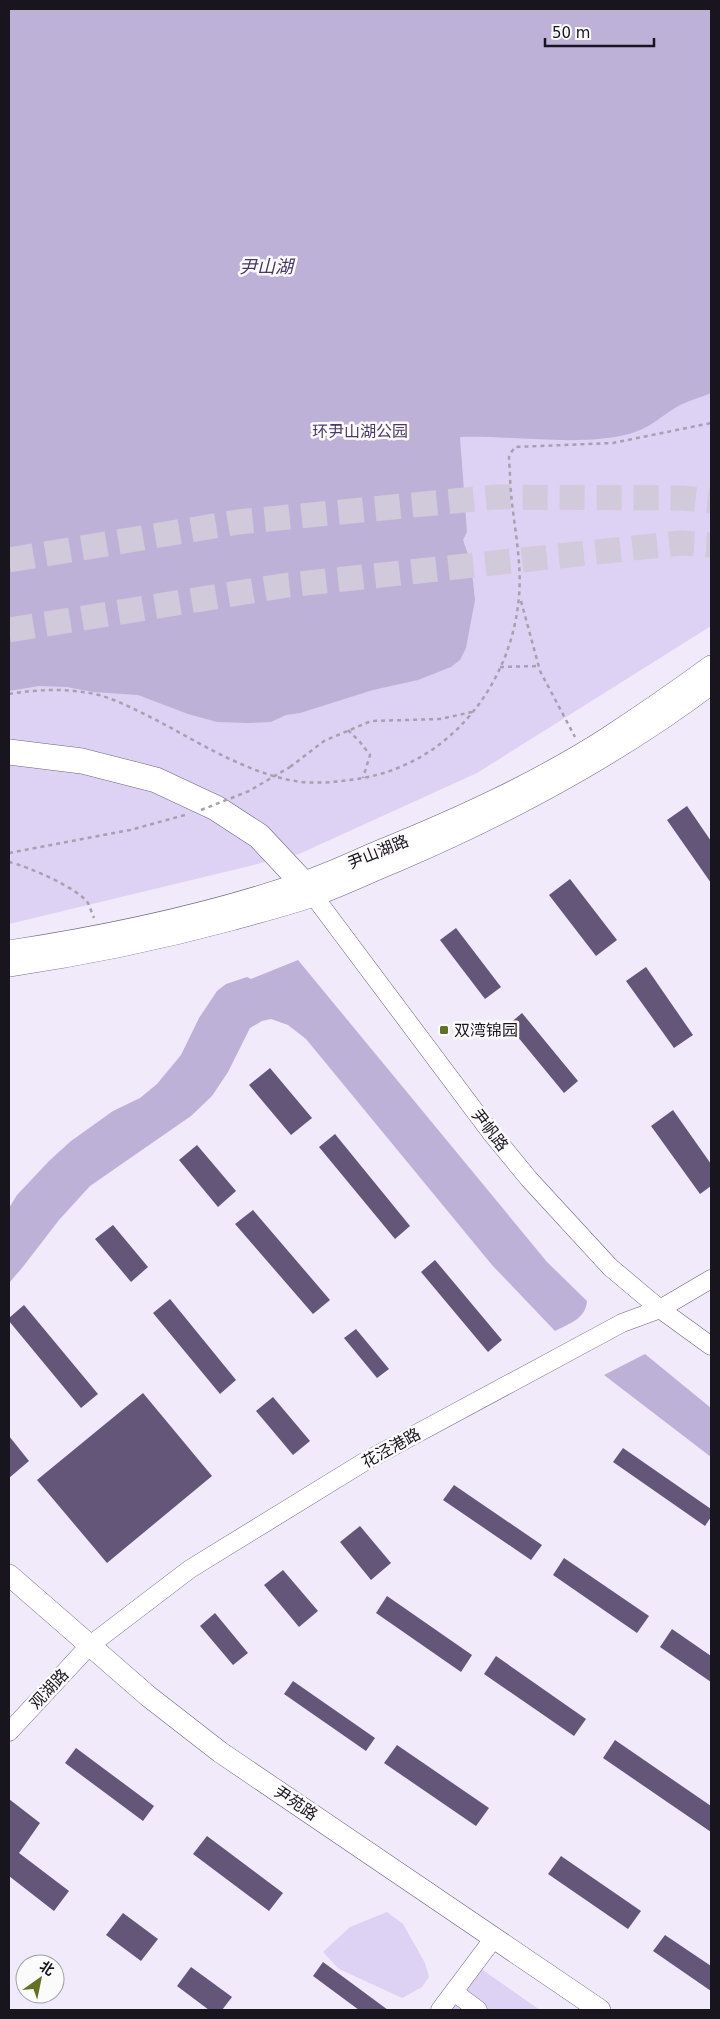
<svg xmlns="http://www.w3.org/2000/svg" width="720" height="2019" viewBox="0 0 720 2019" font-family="'DejaVu Sans','Noto Sans SC',sans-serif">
<rect width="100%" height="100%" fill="#f0eafb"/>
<g fill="#ddd2f3">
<path d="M9,9H711V626L477,773L299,854L9,924Z"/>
<path d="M387,1912L403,1924L425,1963L429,1977L422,1987L402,1998L339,1969L323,1952L350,1927Z"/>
<path d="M477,1966L540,2010H442Z"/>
</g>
<g fill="#beb1d8">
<path d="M9,9H711V393C700,398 686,401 675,408C659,418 648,429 629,434C579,447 512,435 460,437L467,532L463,540L471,563L475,600L466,648L460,660L451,667L418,680L373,690L300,713L286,715L271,722L248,723L217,722L188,714L138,695L93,692L67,687L39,686L9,691Z"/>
<path d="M298,960L547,1262L587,1301C586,1319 568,1324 555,1331L492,1265L306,1039L288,1025L271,1019L262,1021L250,1028L228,1072L212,1096L191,1116L90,1186L59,1220L22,1268L9,1283V1208L17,1195L49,1161L71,1141L113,1111L140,1098L157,1084L181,1055L199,1018L217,991L226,984L247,977L251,979Z"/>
<path d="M645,1354L711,1408V1457L604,1375Z"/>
</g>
<g fill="#635678">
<path d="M687,806L711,841V883L667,820Z"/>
<path d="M570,879L617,940L596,956L549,895Z"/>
<path d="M456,928L501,987L485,999L440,940Z"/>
<path d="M646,967L693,1035L674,1048L626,981Z"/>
<path d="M522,1013L578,1081L564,1093L508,1025Z"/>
<path d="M270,1068L312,1118L291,1135L249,1085Z"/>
<path d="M673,1110L711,1164V1186L700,1194L651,1126Z"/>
<path d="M335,1134L410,1226L395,1239L319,1147Z"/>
<path d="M197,1145L236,1191L218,1207L179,1160Z"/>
<path d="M253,1210L330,1300L313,1314L235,1224Z"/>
<path d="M113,1225L148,1267L131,1282L95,1239Z"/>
<path d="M435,1260L502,1340L488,1352L421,1272Z"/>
<path d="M170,1299L236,1380L220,1394L153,1313Z"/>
<path d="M24,1305L98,1394L81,1408L9,1321V1318Z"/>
<path d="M356,1329L389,1369L377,1378L344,1338Z"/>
<path d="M143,1393L212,1476L107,1563L37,1480Z"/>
<path d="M273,1397L310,1441L293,1455L256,1411Z"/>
<path d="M9,1436L29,1461L9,1478Z"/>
<path d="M623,1448L711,1509V1517L705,1526L613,1462Z"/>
<path d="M454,1485L542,1545L531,1560L443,1500Z"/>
<path d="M360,1526L391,1563L371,1580L340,1542Z"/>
<path d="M564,1558L649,1616L637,1633L553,1575Z"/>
<path d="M283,1570L318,1611L299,1627L264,1585Z"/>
<path d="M387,1596L472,1655L461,1672L376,1613Z"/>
<path d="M215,1613L248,1653L233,1665L200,1626Z"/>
<path d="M672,1629L711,1656V1682L660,1647Z"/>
<path d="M496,1656L586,1719L574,1736L484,1674Z"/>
<path d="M293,1681L375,1738L366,1751L284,1694Z"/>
<path d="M615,1740L711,1806V1832L603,1758Z"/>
<path d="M397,1745L489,1808L476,1826L384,1763Z"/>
<path d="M76,1748L154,1806L143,1821L65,1763Z"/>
<path d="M9,1799L40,1823L19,1853L69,1891L54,1911L9,1876Z"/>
<path d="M207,1836L283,1893L269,1911L193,1854Z"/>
<path d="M561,1856L641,1911L628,1929L548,1874Z"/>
<path d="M123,1913L158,1939L141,1961L106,1935Z"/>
<path d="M665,1935L711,1966V1991L653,1951Z"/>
<path d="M323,1962L388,2010H359L313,1976Z"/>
<path d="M191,1967L232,1997L222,2010H209L177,1986Z"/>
</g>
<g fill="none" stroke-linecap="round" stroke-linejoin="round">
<g stroke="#d0cada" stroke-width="25" stroke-dasharray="25 12" stroke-linecap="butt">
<path d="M9,560L238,522L496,497L683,498L711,501"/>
<path d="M9,630L288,585L681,543L711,545"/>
</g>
<g stroke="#6d647d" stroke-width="19">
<g id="minor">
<path d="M307,887L492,1134L529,1179L610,1267L660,1309L711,1346"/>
<path d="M9,1732L89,1646L190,1569L364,1462L622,1323L660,1309L711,1279"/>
<path d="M454,1992L478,2010"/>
<path d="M440,2010L494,1938"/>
</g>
</g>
<g stroke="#6d647d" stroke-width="22">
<g id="major">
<path d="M9,951C107,936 207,915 301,883C328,874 353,862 379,851C458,819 535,784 607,738C642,715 677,691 711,666"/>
<path d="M9,966C84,955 157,940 231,920C259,912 288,905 316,895C343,885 370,872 397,861C509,813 614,757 711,684"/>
<path d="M9,1575L148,1696L220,1752L600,2010"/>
</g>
</g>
<g stroke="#6d647d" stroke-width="26">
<path id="highway" d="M9,752L82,761L156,780L216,808L259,836L303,883"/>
</g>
<g stroke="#a6a0af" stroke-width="2.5" stroke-dasharray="4 4" stroke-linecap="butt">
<path d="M521,601L540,671L575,737"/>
<path d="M500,667L538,666"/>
<path d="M9,694C39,689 69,688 99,695C120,701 140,712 160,722C201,744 243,770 289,780C313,785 339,782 363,778C463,760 527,661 519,563C517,534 511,506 510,477C510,470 509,463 509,457C510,453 513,450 515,447L613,443L711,423"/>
<path d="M348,730L360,742L370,755L363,778"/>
<path d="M290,767L324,741L371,721L440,719L472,712"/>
<path d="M9,853L130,830L185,815"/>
<path d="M9,862C27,866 78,888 88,903C90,908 92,913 94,918"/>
</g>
<use href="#minor" stroke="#fff" stroke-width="18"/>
<use href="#major" stroke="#fff" stroke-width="21"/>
<use href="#highway" stroke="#fff" stroke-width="25"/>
<path stroke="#a6a0af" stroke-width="2.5" stroke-dasharray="4 4" stroke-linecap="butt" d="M201,810L249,791L290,767"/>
</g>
<rect fill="#617322" stroke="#fbfbfb" stroke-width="2" x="439" y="1025" width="10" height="10" rx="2.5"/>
<g text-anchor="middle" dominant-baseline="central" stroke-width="5" stroke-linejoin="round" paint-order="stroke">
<g font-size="16" fill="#4c386b" stroke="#fbfbfb">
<text x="360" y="431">环尹山湖公园</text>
</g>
<g font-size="16" fill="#19151f" stroke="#fbfbfb">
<text transform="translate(378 852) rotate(-22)">尹山湖路</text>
<text transform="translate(490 1130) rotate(52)">尹帆路</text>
<text transform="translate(391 1448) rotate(-29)">花泾港路</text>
<text transform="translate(49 1689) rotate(-47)">观湖路</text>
<text transform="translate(296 1803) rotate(34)">尹苑路</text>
</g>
<g font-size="16" fill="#19151f" stroke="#fbfbfb" text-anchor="start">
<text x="454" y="1030">双湾锦园</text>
</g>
<g font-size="18" font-style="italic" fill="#493567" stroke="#fbfbfb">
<text x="266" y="266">尹山湖</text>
</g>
</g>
<rect width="720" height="2019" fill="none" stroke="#19151f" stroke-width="20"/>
<g transform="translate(40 1979) rotate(33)"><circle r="24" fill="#fbfbfb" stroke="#a19fa3"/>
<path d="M0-4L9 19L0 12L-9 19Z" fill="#617322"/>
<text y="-8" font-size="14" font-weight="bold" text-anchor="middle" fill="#19151f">北</text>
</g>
<path d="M545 38v8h109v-8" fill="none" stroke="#19151f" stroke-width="2.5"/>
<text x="552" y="38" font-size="15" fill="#19151f" stroke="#fbfbfb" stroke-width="4" paint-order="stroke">50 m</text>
</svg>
